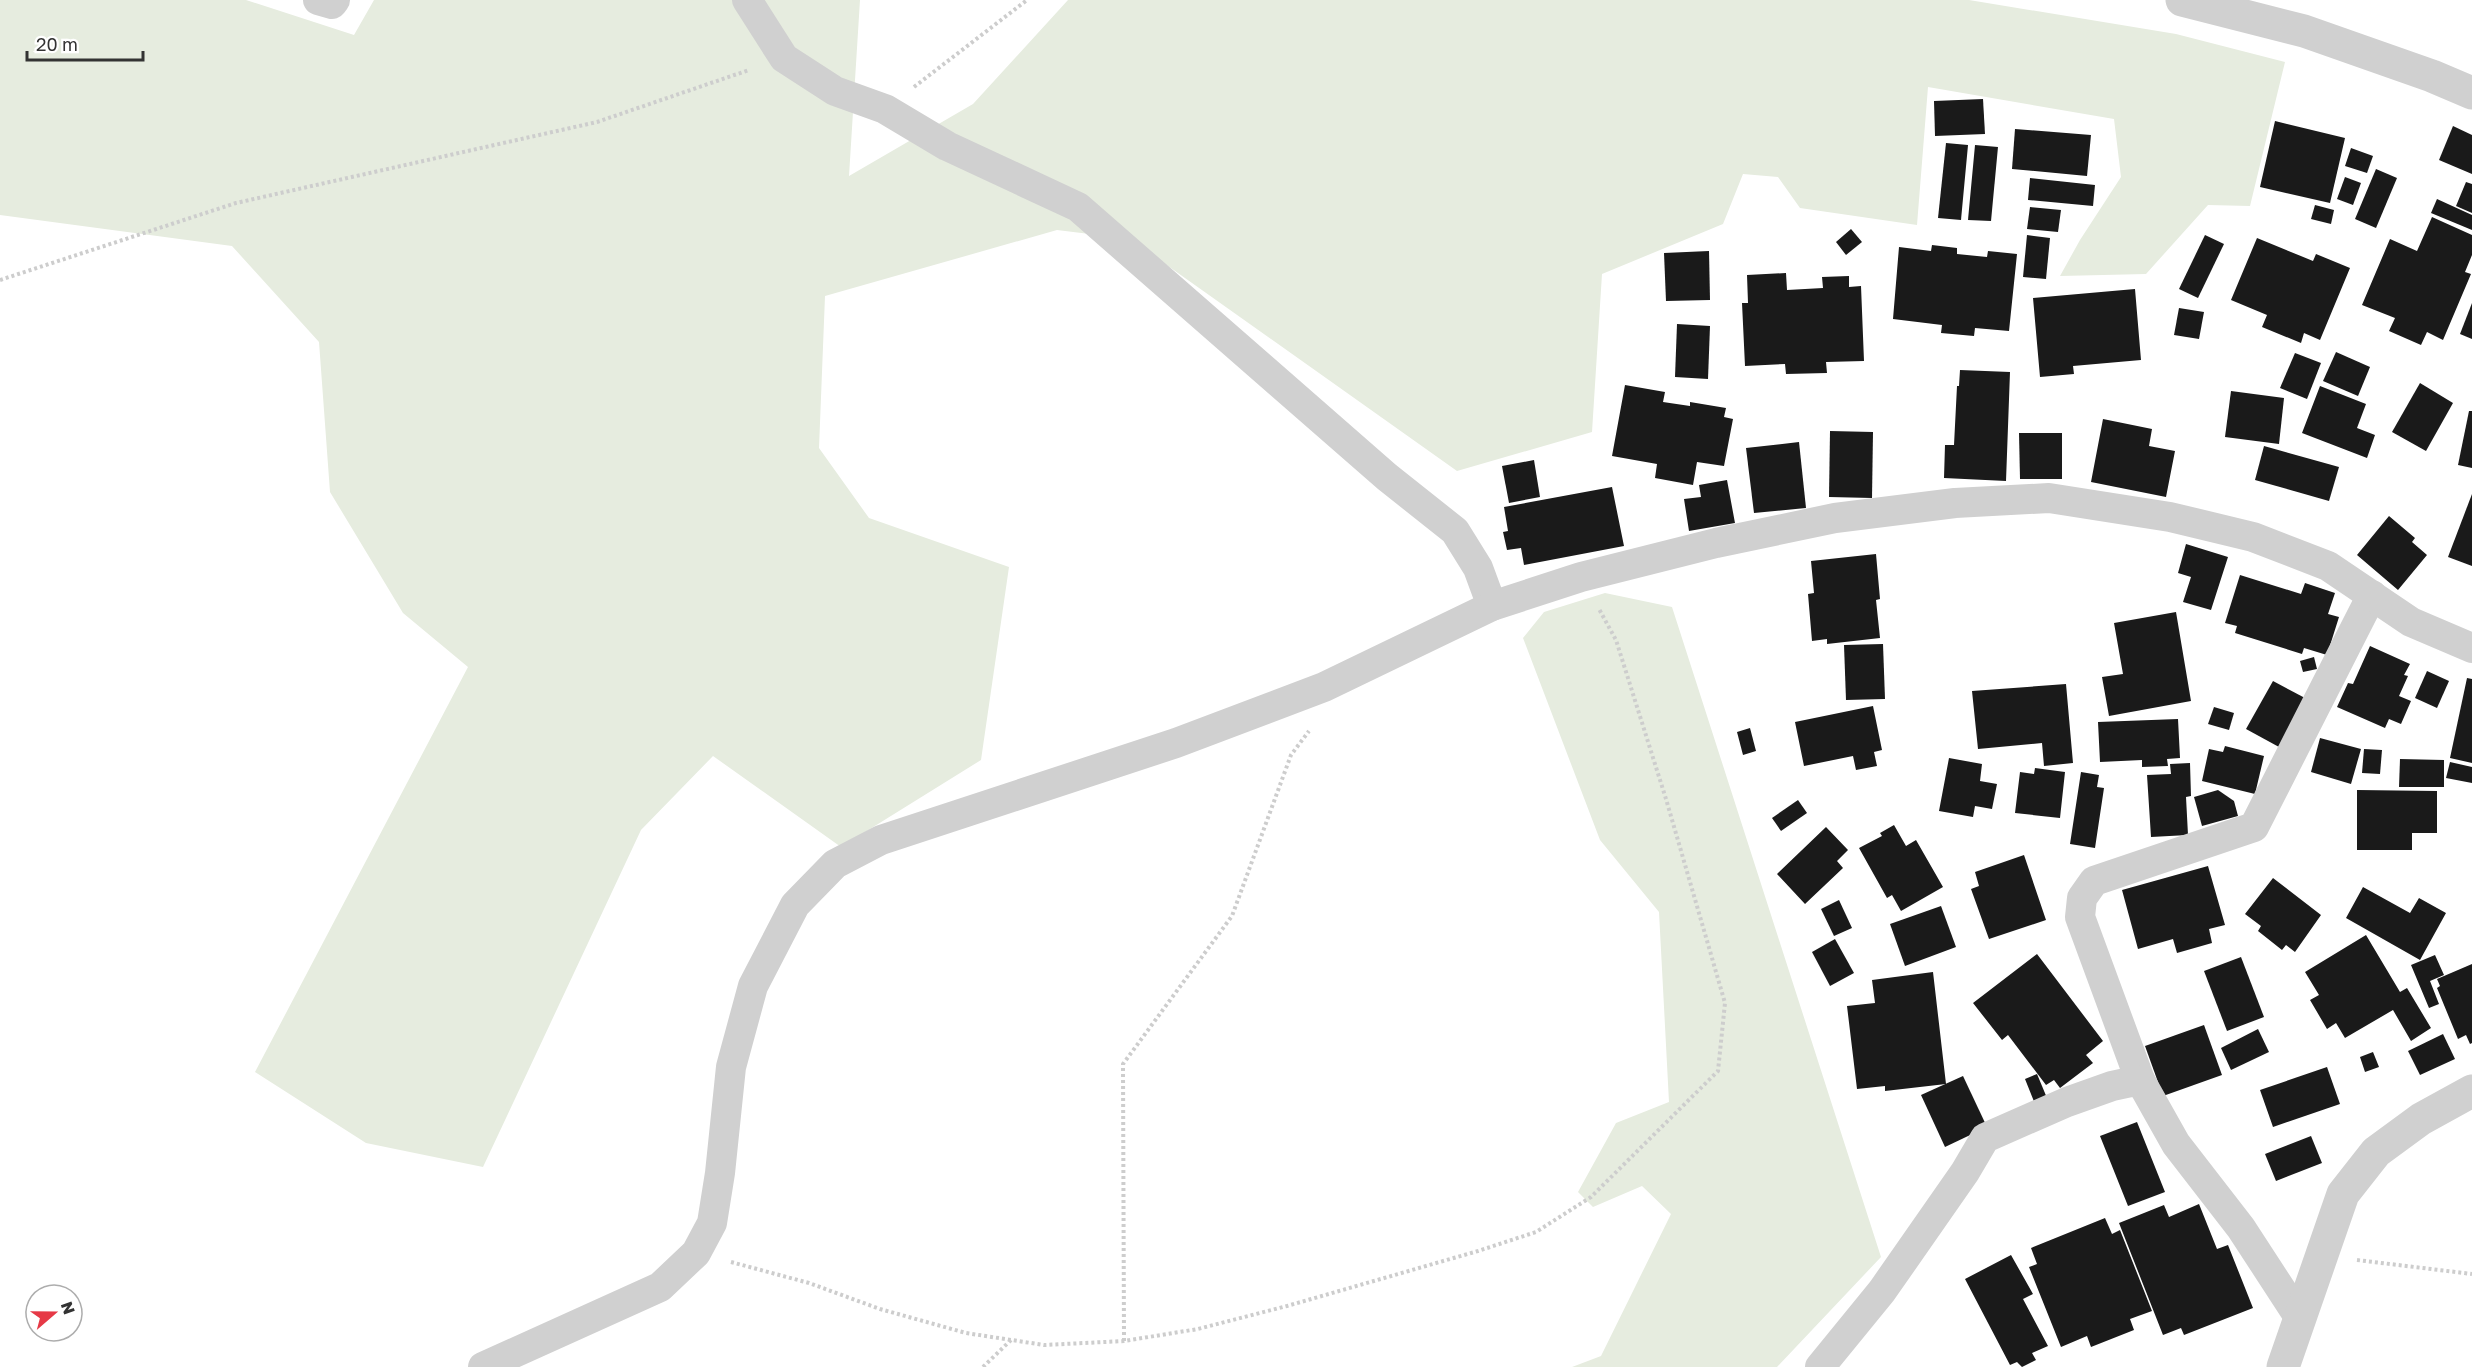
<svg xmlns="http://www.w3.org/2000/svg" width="2472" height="1367" viewBox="0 0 2472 1367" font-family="'Golos Text',sans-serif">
<rect width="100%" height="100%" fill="#fff"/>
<g fill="#e6ecdf">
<path d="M0,0H246L354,35L374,0H860L849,176L973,104L1068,0H1969L2176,34L2285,62L2250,206L2208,205L2146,274L2060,276L2080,240L2121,177L2114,119L1928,87L1917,225L1800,208L1778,177L1743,174L1723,224L1602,274L1592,432L1457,471L1130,239L1057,230L825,296L819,448L869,518L1009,567L981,760L841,847L713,756L641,830L483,1167L366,1143L255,1072L468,667L403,613L330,492L319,342L232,246L0,215Z"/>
<path d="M1605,593L1672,607L1881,1257L1777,1367H1572L1601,1356L1671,1214L1642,1186L1593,1207L1578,1192L1616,1123L1669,1102L1659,912L1600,840L1523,638L1544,612Z"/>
</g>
<g fill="#1a1a1a">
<path d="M1983,99L1985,134L1935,136L1934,101Z"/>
<path d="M2275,121L2345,138L2330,203L2260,187Z"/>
<path d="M2453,126L2472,135V174L2439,160Z"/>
<path d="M2015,129L2091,135L2087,176L2012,169Z"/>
<path d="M1946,143L1968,145L1961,220L1938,218Z"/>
<path d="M1975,145L1998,147L1991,221L1968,220Z"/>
<path d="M2351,148L2373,156L2367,173L2345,166Z"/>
<path d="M2376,169L2397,178L2376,228L2355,219Z"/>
<path d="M2345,177L2361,183L2353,205L2337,199Z"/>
<path d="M2030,178L2095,185L2093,206L2028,200Z"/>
<path d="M2466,182L2472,184V213L2456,206Z"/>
<path d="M2437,199L2472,215V230L2431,213Z"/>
<path d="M2315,205L2334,210L2331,224L2311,219Z"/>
<path d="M2030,207L2061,210L2058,232L2027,229Z"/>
<path d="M2432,217L2472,235V255L2465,272L2471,274L2443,340L2427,332L2421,345L2389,331L2395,318L2362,305L2390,239L2417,251Z"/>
<path d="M1851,229L1862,242L1846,255L1836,242Z"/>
<path d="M2027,235L2050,238L2046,279L2023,277Z"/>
<path d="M2205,235L2224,244L2198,298L2179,289Z"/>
<path d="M2257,238L2313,261L2316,254L2350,268L2320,340L2304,333L2301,343L2262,327L2267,315L2231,300Z"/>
<path d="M1932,245L1957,248V254L1987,257L1988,251L2017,254L2009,331L1975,328L1974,336L1941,333L1942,325L1893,319L1899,247L1931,251Z"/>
<path d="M1709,251L1710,300L1666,301L1664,253Z"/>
<path d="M1786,273L1787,290L1823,288L1822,277L1849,276V287L1861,286L1864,361L1826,362L1827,373L1786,374L1785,364L1745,366L1742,303H1748L1747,275Z"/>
<path d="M2135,289L2141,360L2073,366L2074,374L2040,377L2033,298Z"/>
<path d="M2472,303V339L2460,334Z"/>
<path d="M2179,308L2204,312L2199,339L2174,335Z"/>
<path d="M1677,324L1710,326L1708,379L1675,377Z"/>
<path d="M2336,352L2370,367L2358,396L2323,381Z"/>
<path d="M2295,353L2321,363L2307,399L2280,388Z"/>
<path d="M1960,370L2010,372L2006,481L1944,478L1945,445H1954L1957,386H1959Z"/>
<path d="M2420,383L2453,403L2426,451L2392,432Z"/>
<path d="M1625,385L1665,392L1663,402L1690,406V402L1726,408L1724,417L1733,419L1724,466L1697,462L1693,485L1655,478L1657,464L1612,456Z"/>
<path d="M2320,386L2366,404L2357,428L2375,435L2367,458L2302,433Z"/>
<path d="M2231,391L2284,398L2279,444L2225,437Z"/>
<path d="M2469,411H2472V468L2458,465Z"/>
<path d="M2103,419L2152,429L2149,446L2175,451L2166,497L2091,482Z"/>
<path d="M1830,431L1873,432L1872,498L1829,497Z"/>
<path d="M2019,433H2062V479H2020Z"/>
<path d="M1799,442L1806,508L1754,513L1746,448Z"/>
<path d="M2264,446L2339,467L2329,501L2255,480Z"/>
<path d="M1534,460L1540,497L1509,503L1502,466Z"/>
<path d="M1727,480L1735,523L1689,531L1684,499L1701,497L1699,485Z"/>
<path d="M1612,487L1624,546L1524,565L1521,548L1507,550L1503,532L1508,531L1504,507Z"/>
<path d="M2472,494V566L2448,557Z"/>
<path d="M2389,516L2415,538L2412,542L2427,555L2398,590L2357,555Z"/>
<path d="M2186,544L2228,557L2211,610L2183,602L2191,577L2178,573Z"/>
<path d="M1876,554L1880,599L1876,600L1880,638L1827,644V639L1812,641L1808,594L1814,593L1811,561Z"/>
<path d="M2240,575L2301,594L2305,583L2335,593L2328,614L2339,617L2327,655L2304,648L2302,654L2235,633L2237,626L2225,623Z"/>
<path d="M2176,612L2191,701L2109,716L2102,677L2123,674L2114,623Z"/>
<path d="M1883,644L1885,699L1846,700L1844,645Z"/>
<path d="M2370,646L2410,664L2404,675L2408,676L2399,696L2411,701L2401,724L2389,719L2385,728L2337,707L2348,683L2353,684Z"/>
<path d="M2314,657L2317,669L2303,672L2300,661Z"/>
<path d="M2427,671L2449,681L2437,708L2415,698Z"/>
<path d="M2467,678L2472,679V763L2450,758Z"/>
<path d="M2273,681L2305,698L2279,747L2246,729Z"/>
<path d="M2066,684L2073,763L2044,766L2042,743L1978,749L1972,691Z"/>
<path d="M1873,706L1882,750L1874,752L1877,766L1856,770L1853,756L1804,766L1795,722Z"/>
<path d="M2214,707L2234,713L2229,730L2208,724Z"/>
<path d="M2178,719L2180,758L2167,759L2168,766L2142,767V760L2100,762L2098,722Z"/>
<path d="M1750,728L1756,751L1743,755L1737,732Z"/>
<path d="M2320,738L2361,749L2351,784L2311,772Z"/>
<path d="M2225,746L2264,756L2255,794L2202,781L2209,749L2223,752Z"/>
<path d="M2364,749L2382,750L2380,774L2362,773Z"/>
<path d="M1949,758L1982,764L1980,781L1997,784L1992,809L1975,806L1973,817L1939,811Z"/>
<path d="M2400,759L2444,760V787H2399Z"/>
<path d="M2450,762L2472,767V783L2446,778Z"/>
<path d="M2190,763L2191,796L2186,797L2188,835L2151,837L2147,775L2171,774L2170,764Z"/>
<path d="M2035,768L2065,772L2060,818L2015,813L2020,772L2034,774Z"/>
<path d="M2081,772L2099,775L2097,787L2104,788L2095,848L2070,844Z"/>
<path d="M2218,790L2234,801L2238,816L2202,826L2194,797Z"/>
<path d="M2357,790L2437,791V833H2412V850H2357Z"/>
<path d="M1798,800L1807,813L1781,831L1772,818Z"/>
<path d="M1894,825L1906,846L1916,840L1943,887L1901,911L1892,895L1887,898L1859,848L1882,836L1880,833Z"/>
<path d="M1826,827L1848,850L1837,861L1843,868L1805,904L1777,874Z"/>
<path d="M2024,855L2046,920L1989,939L1971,889L1979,886L1975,872Z"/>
<path d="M2208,866L2225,925L2209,929L2212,943L2177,953L2173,939L2138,949L2122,890Z"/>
<path d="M2273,878L2321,915L2295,952L2286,945L2282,950L2258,931L2261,926L2245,914Z"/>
<path d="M2363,887L2410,913L2419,898L2446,913L2420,960L2346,918Z"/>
<path d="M1839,900L1852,928L1834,936L1821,909Z"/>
<path d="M1941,906L1956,947L1905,966L1890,924Z"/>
<path d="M2366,935L2400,992L2407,988L2431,1028L2411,1041L2393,1010L2345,1038L2336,1023L2327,1029L2310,1000L2319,995L2305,972Z"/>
<path d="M1835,939L1854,973L1830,986L1812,952Z"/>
<path d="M2037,954L2103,1041L2086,1055L2093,1063L2060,1088L2054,1080L2046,1085L2008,1035L2002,1040L1973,1003Z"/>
<path d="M2435,955L2444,975L2430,981L2439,1004L2429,1008L2411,965Z"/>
<path d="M2241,957L2264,1017L2227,1031L2204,971Z"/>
<path d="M2472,964V1043L2470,1044L2466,1035L2458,1039L2437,988L2440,986L2437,979Z"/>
<path d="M1933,972L1946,1084L1885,1091V1086L1857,1089L1847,1006L1875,1003L1872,980Z"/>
<path d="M2204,1025L2222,1075L2163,1096L2145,1046Z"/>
<path d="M2258,1029L2269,1052L2231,1070L2221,1048Z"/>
<path d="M2443,1034L2455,1059L2420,1075L2408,1051Z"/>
<path d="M2373,1052L2379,1067L2365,1072L2360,1057Z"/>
<path d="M2327,1067L2340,1104L2273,1127L2260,1090Z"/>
<path d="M2037,1074L2047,1098L2035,1104L2025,1079Z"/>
<path d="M1963,1076L1987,1127L1945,1147L1921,1095Z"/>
<path d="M2137,1122L2165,1192L2128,1206L2100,1136Z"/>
<path d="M2311,1136L2322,1163L2276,1181L2265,1154Z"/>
<path d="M2199,1204L2217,1249L2228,1245L2253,1308L2184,1335L2181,1328L2163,1335L2119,1223L2164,1205L2169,1217Z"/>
<path d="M2105,1218L2112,1234L2120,1230L2152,1311L2130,1319L2134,1330L2091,1347L2087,1336L2061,1347L2029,1267L2037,1264L2031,1248Z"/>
<path d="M2011,1255L2033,1294L2023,1299L2048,1346L2032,1353L2036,1360L2022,1367L2017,1362L2010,1365L1965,1279Z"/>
</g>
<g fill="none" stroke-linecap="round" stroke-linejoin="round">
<g stroke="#cdcdcd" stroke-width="4" stroke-dasharray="3 3" stroke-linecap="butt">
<path d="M914,87L1027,0"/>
<path d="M0,280L236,203L597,122L749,70"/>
<path d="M2357,1260L2472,1274"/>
<path d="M731,1262L809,1283L880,1309L966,1333L1044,1345L1124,1341L1198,1329L1287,1306L1478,1251L1536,1232L1591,1197L1718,1071L1725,1003L1666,799L1616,640L1599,609"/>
<path d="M1124,1341L1123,1064L1232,916L1291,755L1309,731"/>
<path d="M983,1367L1011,1340"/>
</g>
<g stroke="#d0d0d0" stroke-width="30">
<path d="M318,0L332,4L335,0"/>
<path d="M747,0L784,58L835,91L885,109L947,146L1078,207L1387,477L1455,531L1478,568L1492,606"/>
<path d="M2140,1080L2080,917L2082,898L2094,881L2254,827L2372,595"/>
<path d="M483,1367L660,1287L696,1253L712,1223L720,1173L731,1067L753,986L795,905L835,864L881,840L1176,743L1324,687L1492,606L1581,577L1716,543L1835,518L1955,503L2049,498L2170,517L2253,537L2328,566L2411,622L2472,648"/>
<path d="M1820,1367L1882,1291L1965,1172L1985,1138L2067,1102L2112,1086L2140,1080L2176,1144L2241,1228L2299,1317"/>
</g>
<g stroke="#d0d0d0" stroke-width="33">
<path d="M2182,0L2304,31L2432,76L2472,93"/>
<path d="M2283,1367L2343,1194L2376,1152L2421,1119L2472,1091"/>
</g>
</g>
<g transform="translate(54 1313) rotate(70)"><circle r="28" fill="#ffffff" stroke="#adadad" stroke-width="1.5"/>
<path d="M0-4.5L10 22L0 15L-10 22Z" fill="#e63946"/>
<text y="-9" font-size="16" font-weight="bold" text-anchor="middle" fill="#333333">N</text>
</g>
<path d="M27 51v9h116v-9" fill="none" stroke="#333333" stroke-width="3"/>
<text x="36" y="51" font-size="18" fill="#333333" stroke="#ffffff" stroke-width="4.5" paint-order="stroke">20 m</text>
</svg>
